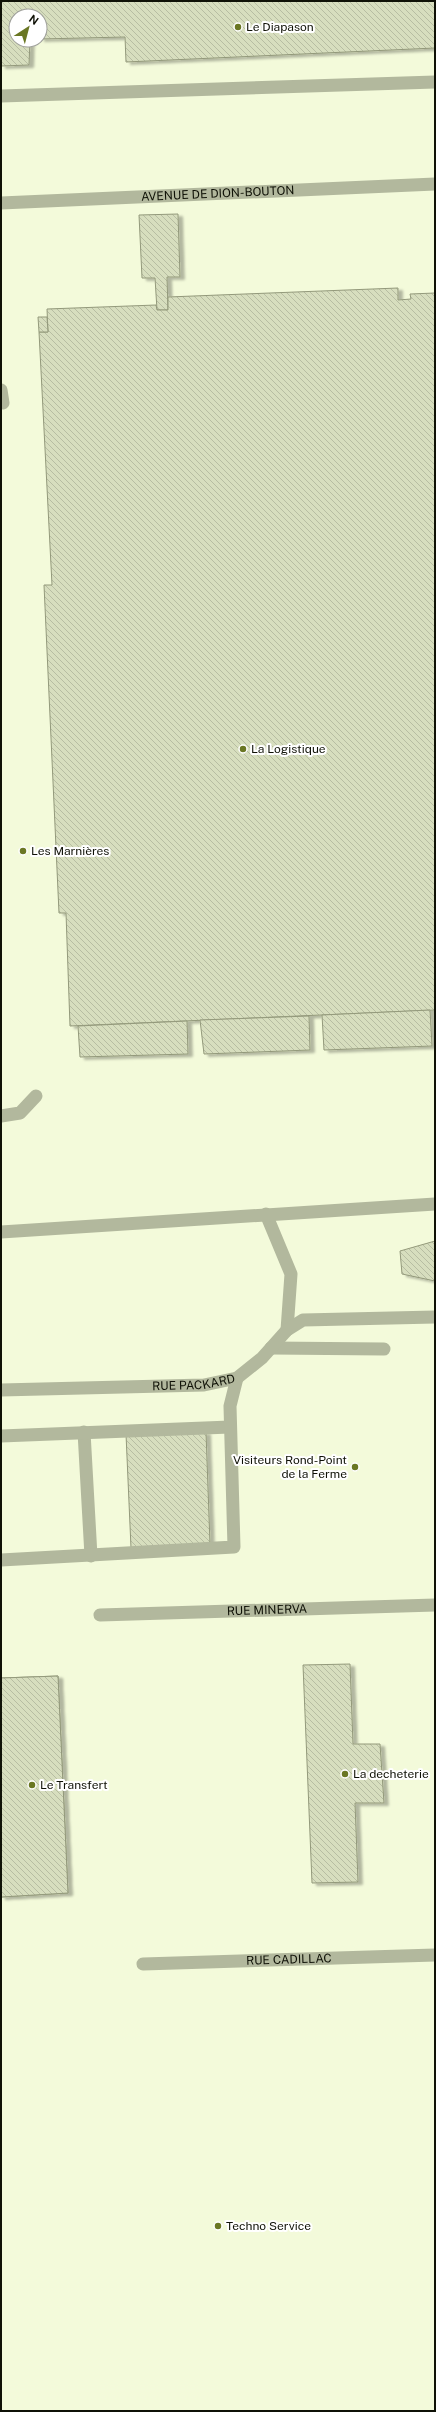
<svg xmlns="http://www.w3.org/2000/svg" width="436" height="2412" viewBox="0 0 436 2412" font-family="'Public Sans',sans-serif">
<defs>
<pattern id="building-back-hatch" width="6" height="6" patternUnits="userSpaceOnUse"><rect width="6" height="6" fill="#d7debe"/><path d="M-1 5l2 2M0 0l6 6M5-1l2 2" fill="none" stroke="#b7bda2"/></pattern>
<filter id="shadow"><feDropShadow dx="4.5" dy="2.5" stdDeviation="1" flood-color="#0004"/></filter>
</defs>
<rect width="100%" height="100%" fill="#f3fada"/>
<g fill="url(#building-back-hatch)" stroke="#93997b" filter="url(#shadow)">
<path d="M1,1H435V48L126,62L125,37L40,39V16H16V40H30L29,65L1,66Z"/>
<path d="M178,214L180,277H167L168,310H157L155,278H142L139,215Z"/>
<path d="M398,288V300L411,299L410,294L435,293V1010L70,1026L66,913H59L44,585H52L39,332H48L47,309L156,305L157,310H168V297Z"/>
<path d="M38,317H47L48,332H39Z"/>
<path d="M430,1010L432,1046L324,1050L322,1015Z"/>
<path d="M309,1016L310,1050L204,1054L200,1020Z"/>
<path d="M187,1021L188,1054L80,1057L78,1026Z"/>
<path d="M435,1241V1281L402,1274L400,1251Z"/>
<path d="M206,1432L210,1544L131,1548L126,1434Z"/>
<path d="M350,1664L353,1744H380L384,1803H355L358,1882L312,1883L303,1665Z"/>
<path d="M58,1676L68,1893L1,1897V1678Z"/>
<path d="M58,1676L68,1893L1,1897V1678Z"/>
</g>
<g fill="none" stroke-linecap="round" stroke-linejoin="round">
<g stroke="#b2b89d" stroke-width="13">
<path d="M1,96L435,82"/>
<path id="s1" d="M1,203L435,184"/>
<path d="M1,390L3,403"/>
<path d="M1,1116L20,1113L36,1096"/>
<path d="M266,1214L291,1274L287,1330"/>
<path d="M1,1232L435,1204"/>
<path d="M271,1348L384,1349"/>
<path id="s2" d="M1,1390L204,1385L237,1378L262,1358L287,1330L303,1320L435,1317"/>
<path d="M84,1432L91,1556"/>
<path d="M1,1436L230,1427"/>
<path d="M1,1560L234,1547L230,1406L237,1378"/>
<path id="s3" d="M100,1615L435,1605"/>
<path id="s4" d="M143,1964L435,1955"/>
</g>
</g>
<g fill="#6a7723" stroke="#fff" stroke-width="1.5">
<circle cx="238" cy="27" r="4"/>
<circle cx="243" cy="749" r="4"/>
<circle cx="23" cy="851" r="4"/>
<circle cx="355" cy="1467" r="4"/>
<circle cx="345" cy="1774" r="4"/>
<circle cx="32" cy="1785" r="4"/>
<circle cx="218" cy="2226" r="4"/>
</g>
<g text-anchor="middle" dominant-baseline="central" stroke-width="4" stroke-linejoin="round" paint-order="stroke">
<g font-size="12" fill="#0f1106" stroke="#fff" text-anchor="start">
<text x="246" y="27">Le Diapason</text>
<text x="251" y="749">La Logistique</text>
<text x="31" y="851">Les Marnières</text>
<text x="347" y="1460" text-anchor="end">Visiteurs Rond-Point<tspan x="347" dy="14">de la Ferme</tspan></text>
<text x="353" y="1774">La decheterie</text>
<text x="40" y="1785">Le Transfert</text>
<text x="226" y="2226">Techno Service</text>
</g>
<g font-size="12" fill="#0f1106" stroke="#fff">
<text stroke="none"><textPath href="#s1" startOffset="217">AVENUE DE DION-BOUTON</textPath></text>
<text stroke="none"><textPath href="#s2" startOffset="193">RUE PACKARD</textPath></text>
<text stroke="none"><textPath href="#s3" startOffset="167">RUE MINERVA</textPath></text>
<text stroke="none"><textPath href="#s4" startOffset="146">RUE CADILLAC</textPath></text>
</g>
</g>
<rect width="436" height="2412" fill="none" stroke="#0f1106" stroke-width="4"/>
<g transform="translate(28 28) rotate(36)"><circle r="19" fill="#ffffff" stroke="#9fa09b"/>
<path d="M0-3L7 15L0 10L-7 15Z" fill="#6a7723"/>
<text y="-6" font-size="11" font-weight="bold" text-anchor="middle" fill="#0f1106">N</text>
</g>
</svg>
